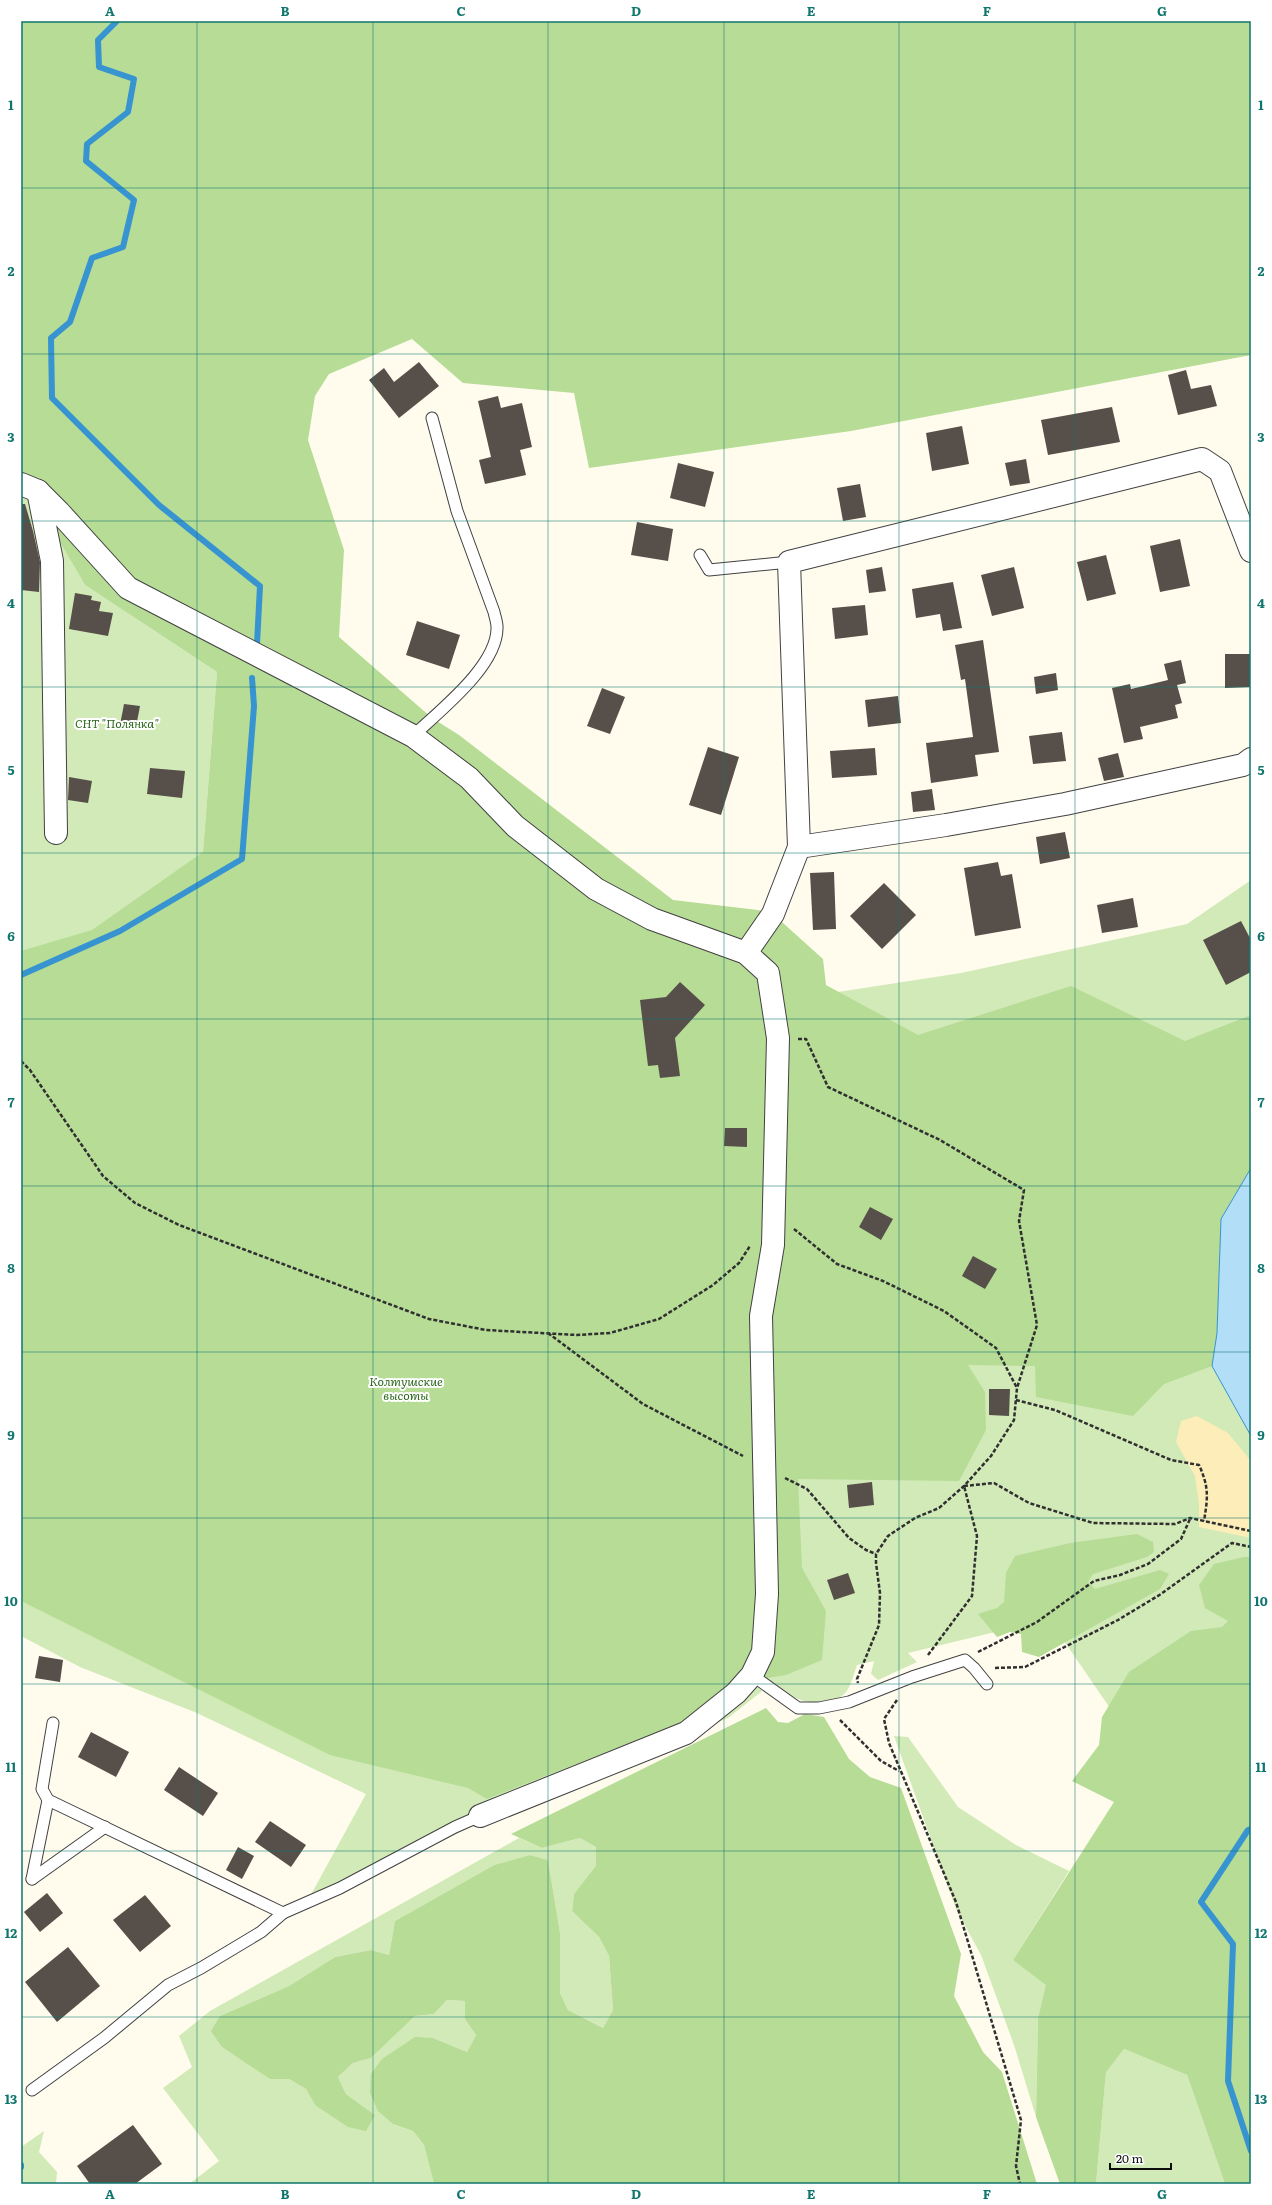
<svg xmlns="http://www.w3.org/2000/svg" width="1272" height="2205" viewBox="0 0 1272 2205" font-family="Literata,serif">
<rect width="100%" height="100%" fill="#fffcee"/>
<g fill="#d2eab7">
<path d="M21,484L27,486L85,585L217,672L203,852L812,996L961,973L1187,924L1251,880V2076L1038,2019L1036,2117L1014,2045L981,1955L956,1909L894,1736L908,1737L958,1807L1016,1845L1069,1871L1013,1960L1032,1973L1164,1787L1049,1619L908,1653L917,1662L878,1680L871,1674L874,1661L857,1665C854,1673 851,1687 845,1693C827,1711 790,1702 776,1684L767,1687L728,1718L511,1807L302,1911L366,1794L197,1713L80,1667L21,1636Z"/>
<path d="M519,1838L542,1848L580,1838L596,1847L597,1866L574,1894L572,1911L599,1937L609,1956L613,2010L603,2028L568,2010L560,1993V1933L548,1860L530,1855L494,1865L395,1921L389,1955L371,1950L335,1957L289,1986L220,2016L222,2047L270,2078L289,2079L306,2089L315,2105L375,2115L346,2094L338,2077L353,2063L371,2058L415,2016L434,2014L447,2000L465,2001V2019L476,2035L467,2052L433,2038L393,2124L413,2131L424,2145L434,2184H189L219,2161L163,2088L192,2067L179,2036L210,2011Z"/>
<path d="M1124,2049L1187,2075L1225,2184H1096L1106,2071Z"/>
<path d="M44,2131L39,2152L57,2172L56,2184H21V2147Z"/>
</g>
<g fill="#b6dc96">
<path d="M21,21H1251V355L851,431L589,468L574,393L463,383L412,339L329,374L315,396L308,440L344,550L339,637L432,718L459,735L673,900L758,910L773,914L823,959L826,985L918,1035L1071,986L1185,1041L1251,1015V1168L1221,1219L1217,1333L1212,1366L1164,1384L1133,1416L1036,1397L1035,1366L968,1365L985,1392L986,1430L959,1481L798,1479L802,1568L826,1611L822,1660L786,1675L741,1682L685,1721L487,1799L468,1788L330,1755L21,1601V951L92,930L203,852L217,672L85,585L27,486L21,484Z"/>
<path d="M1137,1534L1153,1542L1154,1552L1147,1557L1093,1574L1088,1582L1095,1589L1160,1570L1169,1574L1160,1589L1039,1657L1022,1652L1021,1634L1010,1632L997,1637L978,1614L997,1608L1004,1602L1006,1573L1015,1556L1070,1543Z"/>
<path d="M1244,1557H1251V2184H1225L1187,2075L1124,2049L1106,2072L1096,2184H1060L1036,2117L1038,2019L1046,1985L1013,1960L1114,1802L1072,1781L1099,1745L1102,1717L1129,1672L1191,1631L1222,1627L1228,1621L1205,1608L1199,1585L1214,1564Z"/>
<path d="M766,1708L778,1722L788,1723L805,1714L824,1717L849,1759L870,1777L901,1788L961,1954L954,1996L983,2052L1002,2072L1037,2184H434L424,2145L413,2131L393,2124L378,2111L370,2093L371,2074L382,2059L415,2037L433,2038L467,2052L476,2035L465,2019V2001L447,2000L434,2014L415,2016L371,2058L353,2063L338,2077L346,2094L375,2115L366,2131L348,2127L315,2105L306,2089L289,2079H270L222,2047L211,2031L220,2016L289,1986L335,1957L371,1950L389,1955L395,1921L494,1865L530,1855L548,1860L560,1933V1993L568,2010L603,2028L613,2010L609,1956L599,1937L572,1911L574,1894L596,1866V1847L580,1838L542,1848L511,1834Z"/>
</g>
<path fill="#fcedb9" d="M1197,1416L1228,1433L1251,1461V1538L1199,1527V1504L1195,1476L1176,1442L1181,1421Z"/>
<path fill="#b2def8" stroke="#3794d0" d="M1251,1168V1436L1212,1366L1217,1333L1221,1219Z"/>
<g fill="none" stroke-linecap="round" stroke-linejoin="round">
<g stroke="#3794d0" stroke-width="6">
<path d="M117,21L98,40L99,67L134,79L128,112L87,144L86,161L134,200L123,247L92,258L70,322L51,338L52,398L159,505L260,586L257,644"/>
<path d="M21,975L120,931L242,859L254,706L252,678"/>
<path d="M1251,1829L1248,1830L1201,1902L1233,1944L1228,2081L1251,2151"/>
<path d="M21,2165V2167"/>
</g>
</g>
<g fill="#574f4a">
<path d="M419,362L439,386L399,418L369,380L384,368L394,382Z"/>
<path d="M1186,370L1191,389L1211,385L1217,406L1178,415L1168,375Z"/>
<path d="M498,396L501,408L522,403L532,447L520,450L526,475L485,484L479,460L491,457L478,401Z"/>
<path d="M1112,407L1120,442L1048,455L1041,420Z"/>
<path d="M962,426L969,464L932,471L926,433Z"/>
<path d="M1026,459L1030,483L1010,486L1005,463Z"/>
<path d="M678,463L714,472L705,507L670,498Z"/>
<path d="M860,484L866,517L843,521L837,488Z"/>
<path d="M21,504H25L33,531L40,562L39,592L21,590Z"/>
<path d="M637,522L673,529L668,561L631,555Z"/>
<path d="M1180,539L1190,586L1160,592L1150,546Z"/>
<path d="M1106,555L1116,594L1087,601L1077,562Z"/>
<path d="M882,567L886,591L869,593L866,570Z"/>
<path d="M1014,567L1024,608L992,616L981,575Z"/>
<path d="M953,582L962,628L943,631L940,614L916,618L912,589Z"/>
<path d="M75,593L92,596L91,600L101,602L99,611L113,613L108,636L69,629Z"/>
<path d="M865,605L868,635L835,639L832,608Z"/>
<path d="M417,621L460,635L449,669L406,655Z"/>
<path d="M983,640L999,752L975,755L978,776L931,783L926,743L973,737L965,679L961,680L955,645Z"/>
<path d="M1225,654H1250L1251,687L1225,688Z"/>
<path d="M1181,660L1186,683L1177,685L1182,703L1175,705L1178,718L1140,727L1143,739L1124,743L1112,688L1130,684L1131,689L1168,680L1164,664Z"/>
<path d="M1056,673L1058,690L1036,694L1034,677Z"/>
<path d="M602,688L625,697L610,734L587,726Z"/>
<path d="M898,696L901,723L868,727L865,700Z"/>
<path d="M124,704L140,706L136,727L120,725Z"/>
<path d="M1062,732L1066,761L1033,764L1029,736Z"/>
<path d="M708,747L739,757L721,815L689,805Z"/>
<path d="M875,748L877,775L832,778L830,751Z"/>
<path d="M1118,753L1124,777L1104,781L1098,758Z"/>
<path d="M150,768L185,771L182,798L147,794Z"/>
<path d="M69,777L92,781L88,803L68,800Z"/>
<path d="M932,789L935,810L913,812L911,792Z"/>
<path d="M1065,832L1070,858L1040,864L1036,837Z"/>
<path d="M998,862L1001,876L1012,874L1021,928L975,936L964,868Z"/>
<path d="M834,872L836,929L813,930L810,873Z"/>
<path d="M884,883L916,915L882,949L850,916Z"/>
<path d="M1133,898L1138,927L1102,933L1097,905Z"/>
<path d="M1241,921L1251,940V972L1226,985L1203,940Z"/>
<path d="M680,982L705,1005L675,1038L680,1076L660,1078L658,1065L648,1066L640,1000L666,997Z"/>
<path d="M725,1128H747V1147L724,1146Z"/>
<path d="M870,1207L893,1219L881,1240L859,1227Z"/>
<path d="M973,1256L997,1269L985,1289L962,1276Z"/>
<path d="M989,1389H1010L1009,1416L989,1415Z"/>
<path d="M872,1482L874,1505L849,1508L847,1485Z"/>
<path d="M848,1573L855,1593L834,1600L827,1580Z"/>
<path d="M39,1656L63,1660L60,1682L35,1678Z"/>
<path d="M91,1732L129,1752L116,1777L78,1757Z"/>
<path d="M179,1767L218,1793L203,1816L164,1790Z"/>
<path d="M270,1821L306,1845L291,1867L255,1842Z"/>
<path d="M238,1847L254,1856L242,1879L226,1870Z"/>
<path d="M47,1893L63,1913L40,1932L24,1912Z"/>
<path d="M145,1895L171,1926L140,1952L113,1920Z"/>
<path d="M68,1947L100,1986L57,2022L25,1982Z"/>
<path d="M133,2125L162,2164L135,2184H90L77,2166Z"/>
</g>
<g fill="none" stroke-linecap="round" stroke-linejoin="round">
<g stroke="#414141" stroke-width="13">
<g id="lane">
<path d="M700,555L709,570L789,562"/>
<path d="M413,736C439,711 498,666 497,627C497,622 495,617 494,612L457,511L432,418"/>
<path d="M752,1675L798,1708H819L849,1702L912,1677L965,1660L974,1668L987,1684"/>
<path d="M48,1800L42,1789L53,1723"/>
<path d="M32,1879L48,1800L283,1913L340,1888L455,1827L480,1816"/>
<path d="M32,1879L105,1827"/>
<path d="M32,2090L104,2038L168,1985L201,1968L261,1932L283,1913"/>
</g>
</g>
<g stroke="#414141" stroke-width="24">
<g id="street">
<path d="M21,484L38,491L59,512L128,588L413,736L469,778L515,826L596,889L652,919L746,953L768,973L778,1038L773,1245L761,1316L767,1594L763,1652L752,1675L736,1693L686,1733L480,1816"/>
<path d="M38,491L52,561L56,833"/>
<path d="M799,847L946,825L1065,804L1243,765L1251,759"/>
<path d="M746,953L773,914L799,847L789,562L1202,459L1220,471L1251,551"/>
</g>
</g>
<g stroke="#303030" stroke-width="2.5" stroke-dasharray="4 2" stroke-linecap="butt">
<path d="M798,1039H806L828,1087L940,1140L1024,1190L1019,1221L1037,1325L1017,1388"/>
<path d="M21,1061L30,1070L103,1176L135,1203L179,1225L429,1319L486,1330L577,1335L610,1333L659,1319L713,1285L739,1263L750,1246"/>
<path d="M794,1229L837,1264L883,1281L944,1311L996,1348L1017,1388L1014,1420L991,1456L964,1486L939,1508L915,1518L888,1536L876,1554V1563L880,1593L879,1625L857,1679L858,1683"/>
<path d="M548,1333L643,1404L743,1456"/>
<path d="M1016,1400L1055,1410L1171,1460L1199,1465C1209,1487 1208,1497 1204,1521"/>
<path d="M785,1478L807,1489L849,1538L866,1550L876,1554"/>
<path d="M964,1486L994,1483L1029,1503L1093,1523L1175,1524L1190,1518L1251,1531"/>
<path d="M978,1652L1037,1622L1094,1581L1120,1575L1148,1564L1181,1539L1190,1519"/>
<path d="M928,1655L972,1596L977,1536L964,1486"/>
<path d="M995,1668L1025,1667L1118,1620L1161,1594L1232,1543L1251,1547"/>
<path d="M897,1700L884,1719L889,1743L956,1902L971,1952L1021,2120L1016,2166L1020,2184"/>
<path d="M840,1720L881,1761L899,1771"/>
</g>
<use href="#lane" stroke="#fff" stroke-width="11"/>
<use href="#street" stroke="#fff" stroke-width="22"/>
</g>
<path fill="none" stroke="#0f766e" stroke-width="1" stroke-opacity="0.55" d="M197,21V2184M373,21V2184M548,21V2184M724,21V2184M899,21V2184M1075,21V2184M21,188H1251M21,354H1251M21,521H1251M21,687H1251M21,853H1251M21,1019H1251M21,1186H1251M21,1352H1251M21,1518H1251M21,1684H1251M21,1851H1251M21,2017H1251"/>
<g text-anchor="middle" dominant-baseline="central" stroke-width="4" stroke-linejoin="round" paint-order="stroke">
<g font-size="12" font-style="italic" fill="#2c671c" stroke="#fff">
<text x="117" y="723">СНТ "Полянка"</text>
<text x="406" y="1381">Колтушские<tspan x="406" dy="14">высоты</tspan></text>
</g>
</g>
<rect width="1272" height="2205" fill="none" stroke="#ffffff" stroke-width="44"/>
<path d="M1110 2163v6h61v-6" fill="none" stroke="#0e0e0e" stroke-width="2"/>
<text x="1116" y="2163" font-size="12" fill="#0e0e0e" stroke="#ffffff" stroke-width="3" paint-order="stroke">20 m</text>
<rect x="22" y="22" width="1228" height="2161" fill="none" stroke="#0f766e" stroke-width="1.5"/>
<g font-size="13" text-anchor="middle" font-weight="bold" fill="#0f766e">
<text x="110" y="16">A</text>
<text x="285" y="16">B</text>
<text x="461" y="16">C</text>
<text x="636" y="16">D</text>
<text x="811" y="16">E</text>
<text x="987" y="16">F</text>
<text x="1162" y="16">G</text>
<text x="11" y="110">1</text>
<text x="1261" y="110">1</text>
<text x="11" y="276">2</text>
<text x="1261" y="276">2</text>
<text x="11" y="442">3</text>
<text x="1261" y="442">3</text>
<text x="11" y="608">4</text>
<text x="1261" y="608">4</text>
<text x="11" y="775">5</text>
<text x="1261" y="775">5</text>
<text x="11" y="941">6</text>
<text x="1261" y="941">6</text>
<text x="11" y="1107">7</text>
<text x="1261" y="1107">7</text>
<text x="11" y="1273">8</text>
<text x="1261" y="1273">8</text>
<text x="11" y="1440">9</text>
<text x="1261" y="1440">9</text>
<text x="11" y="1606">10</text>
<text x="1261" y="1606">10</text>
<text x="11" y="1772">11</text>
<text x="1261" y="1772">11</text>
<text x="11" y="1938">12</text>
<text x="1261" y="1938">12</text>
<text x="11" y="2104">13</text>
<text x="1261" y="2104">13</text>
<text x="110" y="2199">A</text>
<text x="285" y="2199">B</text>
<text x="461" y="2199">C</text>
<text x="636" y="2199">D</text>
<text x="811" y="2199">E</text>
<text x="987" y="2199">F</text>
<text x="1162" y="2199">G</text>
</g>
</svg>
